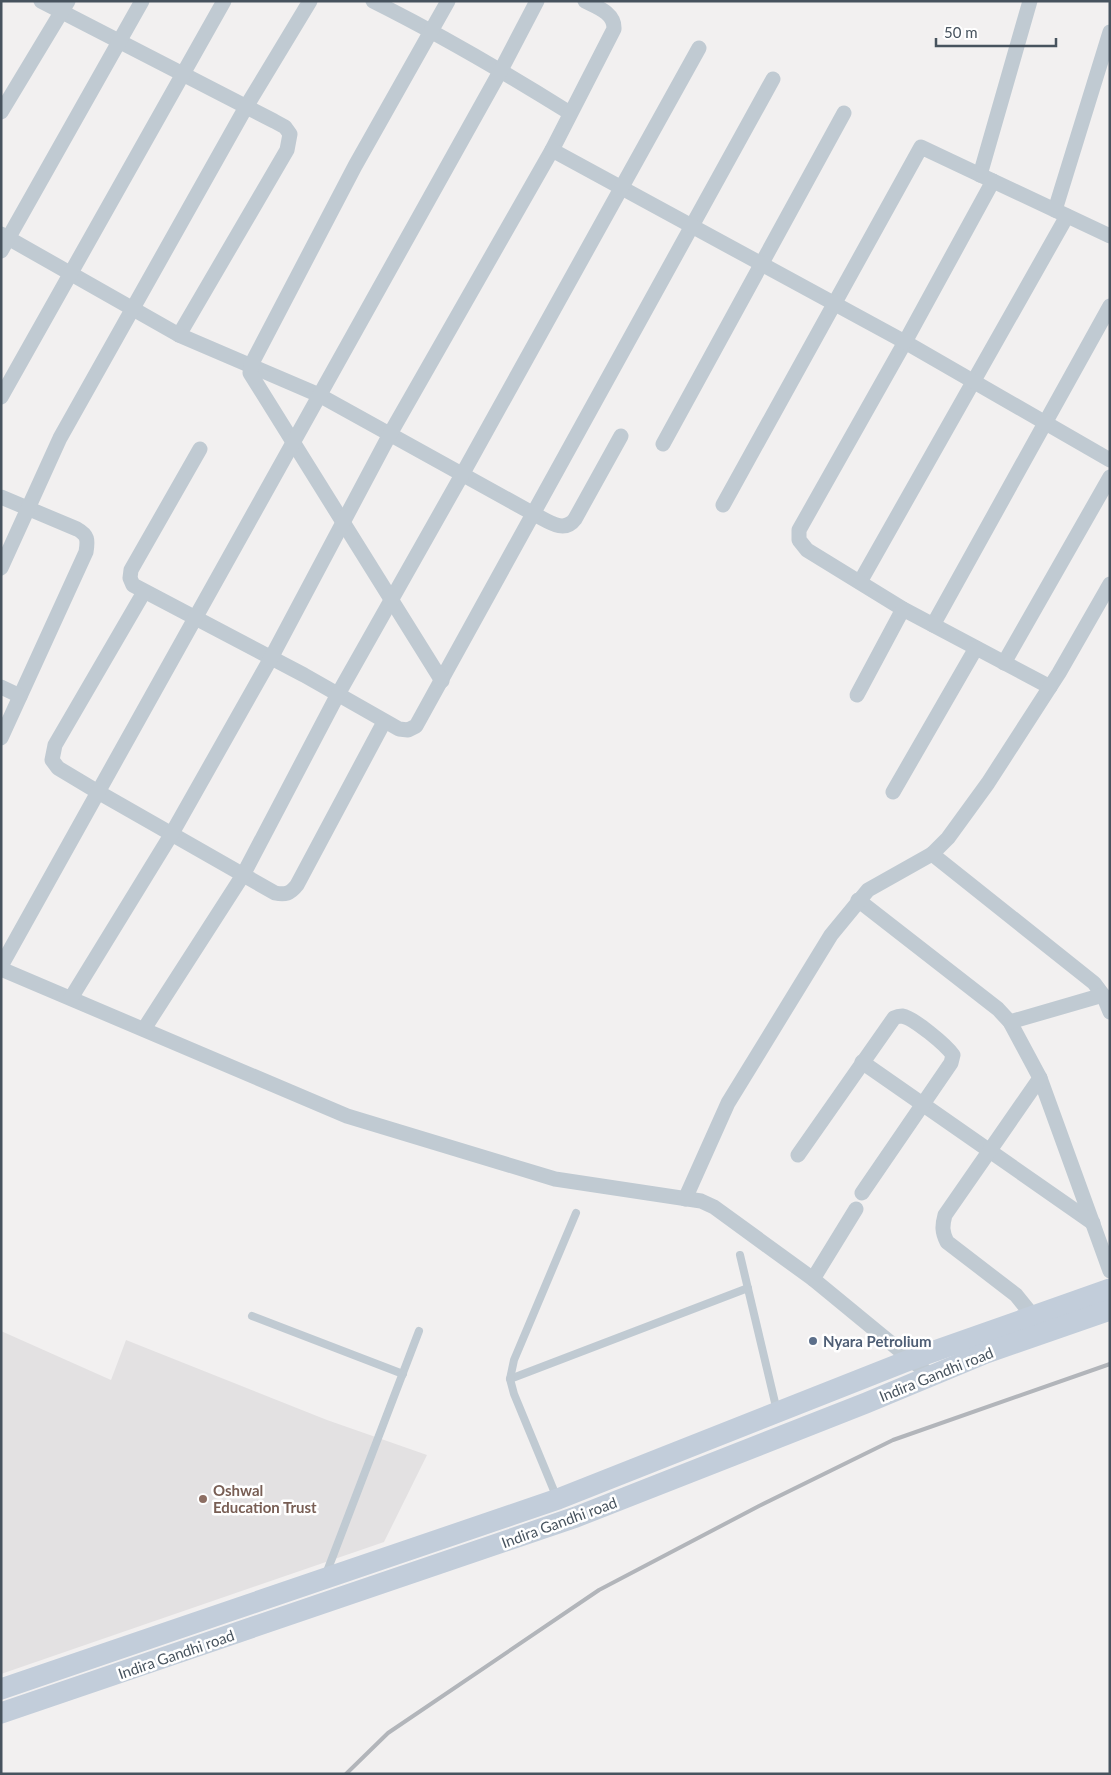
<svg xmlns="http://www.w3.org/2000/svg" width="1111" height="1775" viewBox="0 0 1111 1775" font-family="Lato,sans-serif">
<rect width="100%" height="100%" fill="#f2f0f0"/>
<path fill="#e3e1e2" d="M1,1331L111,1380L126,1340L327,1420L427,1455L384,1542L1,1674Z"/>
<g fill="none" stroke-linecap="round" stroke-linejoin="round">
<g stroke="#c0cad2" stroke-width="8">
<path d="M740,1255L777,1411"/>
<path d="M252,1316L403,1374"/>
<path d="M510,1379L748,1288"/>
<path d="M557,1498L514,1394L510,1379L514,1360L576,1213"/>
<path d="M326,1574L419,1331"/>
</g>
<g stroke="#c0cad2" stroke-width="15">
<path d="M41,1L274,121L285,127L290,134L287,150L179,335"/>
<path d="M373,1C441,35 506,73 570,113"/>
<path d="M1,112L68,1"/>
<path d="M552,150L614,29C615,13 597,7 585,1"/>
<path d="M980,175L1030,1"/>
<path d="M1055,210L1110,32"/>
<path d="M1,234L179,335L319,395L534,514C548,521 564,534 575,519L621,436"/>
<path d="M1,251L142,1"/>
<path d="M1,397L224,1"/>
<path d="M663,444L844,113"/>
<path d="M200,449L131,570L130,578L133,585L304,675L399,729L408,730L416,726L773,79"/>
<path d="M1,497L77,529C88,535 88,540 86,552L1,738"/>
<path d="M723,505L921,147L993,181"/>
<path d="M1,568L60,438L246,107L310,1"/>
<path d="M860,582L1067,216"/>
<path d="M144,592L55,745L52,760L58,768L98,792L275,893C285,895 290,894 297,885L384,722"/>
<path d="M933,625L1110,306"/>
<path d="M1004,663L1110,477"/>
<path d="M442,681L250,373L251,365L355,166L448,1"/>
<path d="M1,687L20,696"/>
<path d="M1050,687L903,609L807,550L799,540V530L905,342L1110,460"/>
<path d="M857,695L903,609"/>
<path d="M893,792L976,648"/>
<path d="M932,854L1094,983L1103,995L1110,1012"/>
<path d="M858,900L998,1009L1010,1022L1040,1078L1110,1271"/>
<path d="M1,966L501,70L537,1"/>
<path d="M1,969L347,1116L555,1179L701,1201L714,1207L813,1279L931,1376"/>
<path d="M71,998L171,835L271,658L390,434L552,150L905,342L993,181L1110,236"/>
<path d="M1010,1022L1103,995"/>
<path d="M144,1029L243,875L337,696L463,473L699,48"/>
<path d="M862,1062L1093,1223"/>
<path d="M798,1155L894,1018C896,1017 899,1016 902,1016C914,1018 946,1045 953,1055L951,1063L862,1193"/>
<path d="M685,1199L728,1103L831,935L868,890L932,854L948,838L988,783L1059,673L1110,584"/>
<path d="M813,1279L856,1209"/>
<path d="M1033,1316L1016,1295L947,1242C942,1232 942,1226 945,1215L1040,1078"/>
</g>
<g stroke="#c2cdda" stroke-width="21">
<path d="M1,1689L558,1499L912,1359L1110,1289"/>
<path d="M1,1713L576,1517L866,1403L986,1353L1110,1310"/>
</g>
<path stroke="#b2b5ba" stroke-width="4" d="M346,1774L388,1733L599,1590L759,1506L893,1440L1110,1364"/>
</g>
<circle fill="#5c6f8a" stroke="#fff" stroke-width="2" cx="813" cy="1341" r="5"/>
<circle fill="#8d6e63" stroke="#fff" stroke-width="2" cx="203" cy="1499" r="5"/>
<g text-anchor="middle" dominant-baseline="central" stroke-width="5" stroke-linejoin="round" paint-order="stroke">
<g font-size="15" font-weight="bold" fill="#4e5e75" stroke="#fff" text-anchor="start">
<text x="823" y="1341">Nyara Petrolium</text>
</g>
<g font-size="15" fill="#47535e" stroke="#fff">
<text transform="translate(936 1374) rotate(-22)">Indira Gandhi road</text>
<text transform="translate(559 1522) rotate(-20)">Indira Gandhi road</text>
<text transform="translate(176 1654) rotate(-19)">Indira Gandhi road</text>
</g>
<g font-size="15" font-weight="bold" fill="#785e54" stroke="#fff" text-anchor="start">
<text x="213" y="1490">Oshwal<tspan x="213" dy="17">Education Trust</tspan></text>
</g>
</g>
<rect width="1111" height="1775" fill="none" stroke="#47535e" stroke-width="5"/>
<path d="M936 38v8h120v-8" fill="none" stroke="#47535e" stroke-width="2.5"/>
<text x="944" y="38" font-size="15" fill="#47535e" stroke="#ffffff" stroke-width="4" paint-order="stroke">50 m</text>
</svg>
